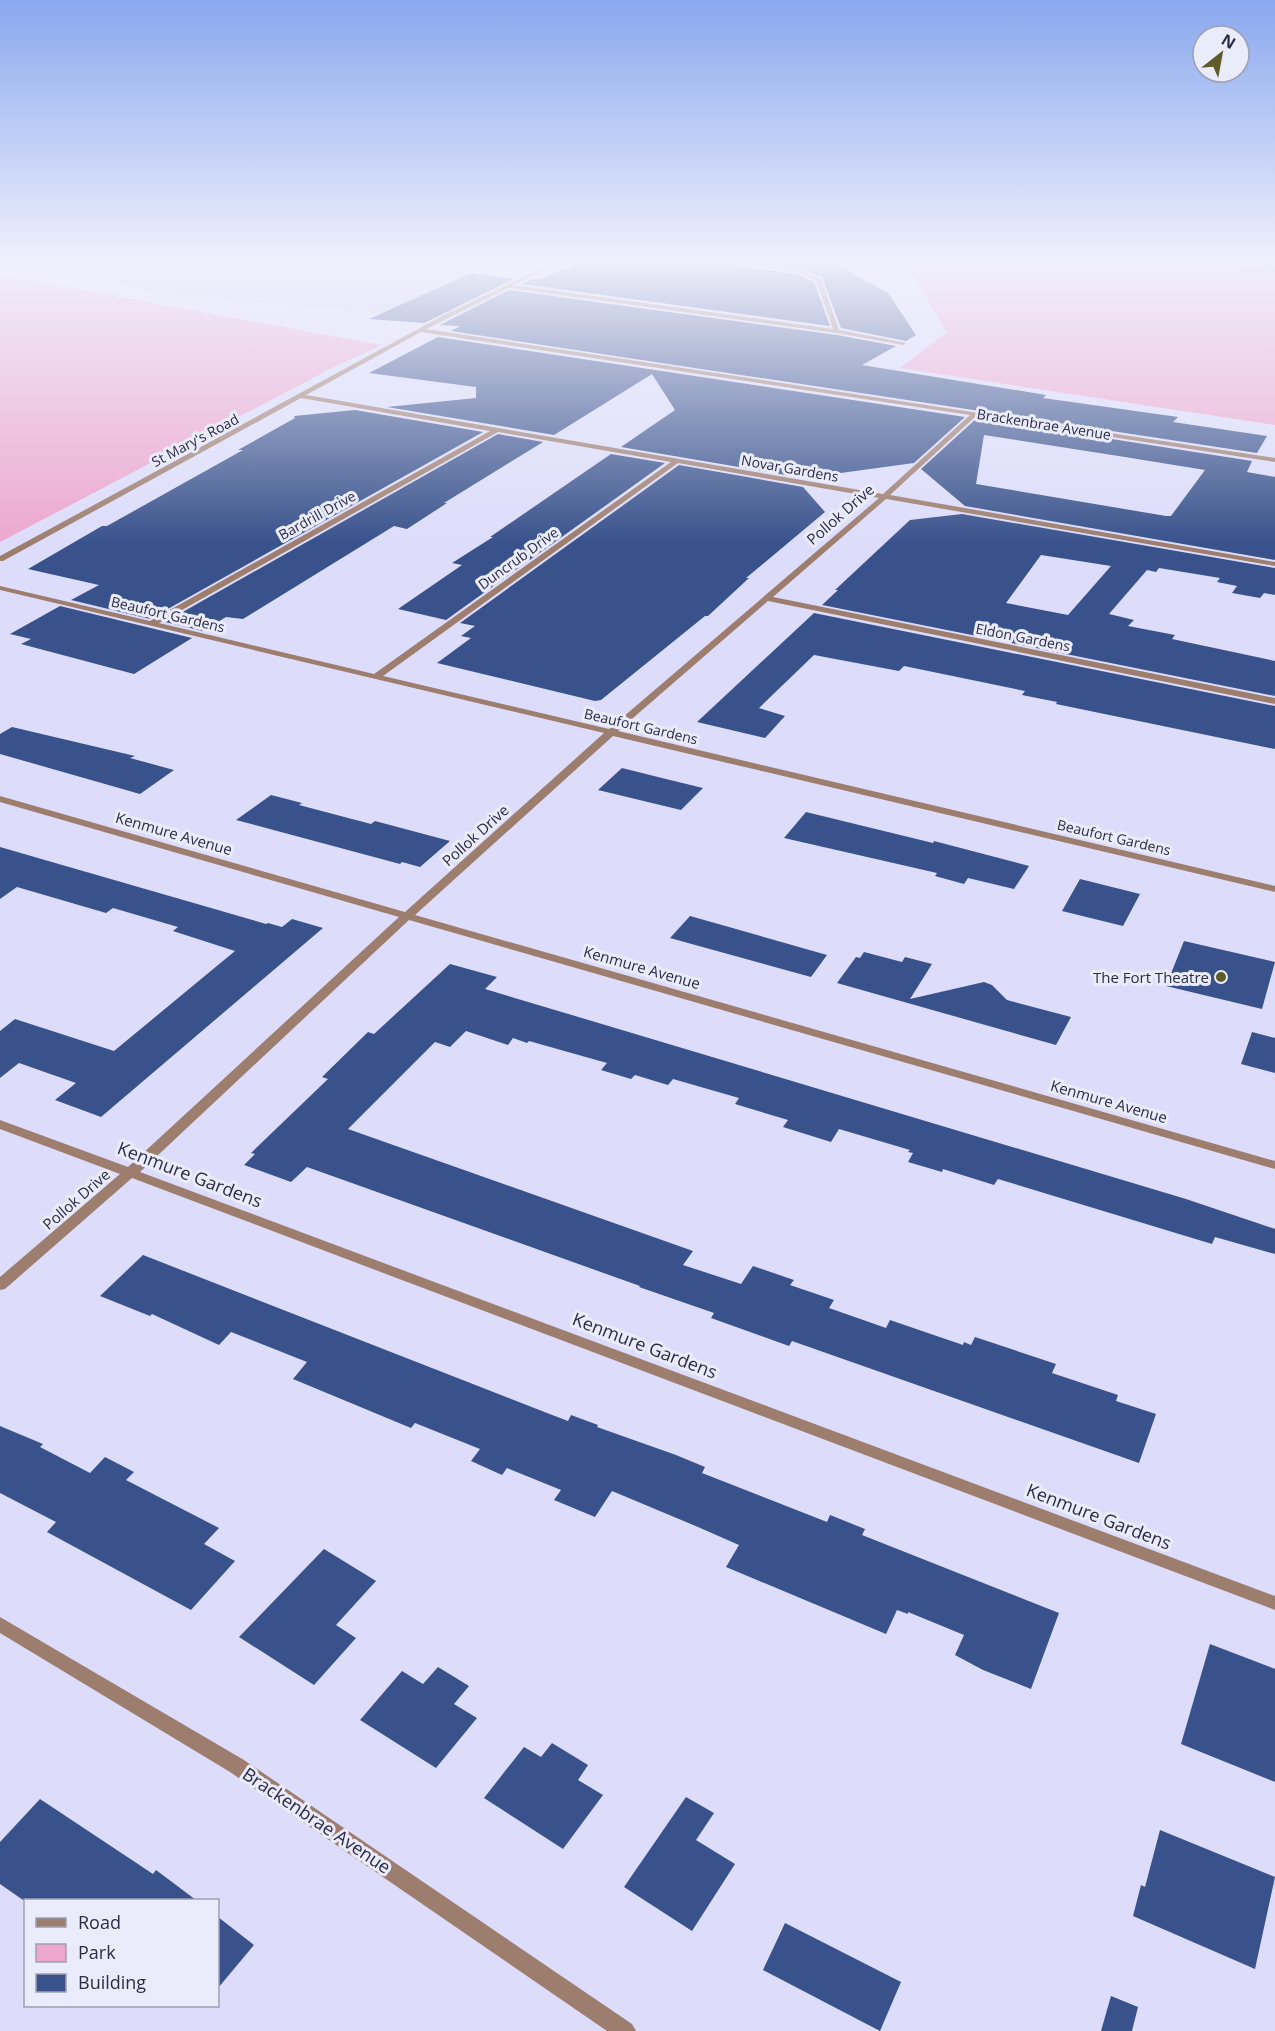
<svg xmlns="http://www.w3.org/2000/svg" width="1275" height="2031" viewBox="0 0 1275 2031" font-family="'Open Sans',sans-serif">
<rect width="100%" height="100%" fill="#ddddfb"/>
<path fill="#ceceee" d="M32,260H553L536,268L508,265L488,274L470,271L437,286L435,293L445,309L453,310L440,318L166,295Z"/>
<g fill="#eda7ce">
<path d="M894,260H1255L1275,267V425L900,368L947,332L914,278Z"/>
<path d="M0,275L382,345L334,367L0,542Z"/>
</g>
<path fill="#e885be" d="M1231,260H1275V275Z"/>
<g fill="none" stroke-linecap="round" stroke-linejoin="round">
<path fill="#9c96f6" fill-rule="evenodd" d="M1240,260H1246L1275,270V273Z"/>
</g>
<g fill="#39528c" fill-rule="evenodd">
<path d="M585,260H709L711,262L796,274L814,282L830,326L522,284L529,280L542,279Z"/>
<path d="M751,260H828L888,293L916,335L906,341L841,328L822,277L798,268Z"/>
<path d="M471,273L514,279L424,323L369,319Z"/>
<path d="M509,290L837,335L896,346L862,365L1046,395L1043,398L1178,417L1173,422L1267,436L1257,453L451,331L460,326L440,325Z"/>
<path d="M438,337L965,417L914,463L804,478L621,447L675,410L652,374L554,435L387,407L476,398V387L369,373Z"/>
<path d="M355,410L483,432L150,619L71,600L99,585L28,569L102,526H107L243,450H238L295,418L294,416Z"/>
<path d="M977,418L1252,461L1247,472L1275,477V560L965,506L921,469ZM984,435L1125,457L1205,470L1171,516H1166L976,484Z"/>
<path d="M498,434L543,442L444,503H447L407,529L394,526L243,619L226,617L203,631L165,622Z"/>
<path d="M611,454L665,463L446,620L398,609L462,565L452,563L493,537H490Z"/>
<path d="M679,465L803,487L825,512L746,578H749L708,616H705L601,700L595,701L437,663L471,638L461,636L475,626L460,623Z"/>
<path d="M962,514L1275,568V595L1264,593L1260,598L1232,593L1237,586L1217,582L1220,578L1159,568L1156,572L1147,570L1109,614L1134,620L1128,626L1175,635L1172,639L1275,661V696L822,605L838,590H835L910,520ZM1041,555L1111,566L1068,615L1006,603Z"/>
<path d="M60,606L192,638L134,674L21,644L31,639L10,634Z"/>
<path d="M814,613L1275,706V749L1056,704L1057,702L1022,695L1025,691L904,666L899,671L814,655L759,708L785,716L765,738L697,722Z"/>
<path d="M12,727L135,756L130,758L174,770L140,794L0,754V734Z"/>
<path d="M622,768L666,779L703,788L681,810L598,790Z"/>
<path d="M271,795L302,803L299,805L371,824L375,821L450,841L420,867L402,862L400,864L236,820Z"/>
<path d="M806,812L933,843L934,841L1029,866L1014,889L968,878L964,884L935,876L937,873L784,838Z"/>
<path d="M0,847L266,924L268,923L282,927L292,919L323,928L101,1117L55,1100L76,1083L19,1063L0,1078V1031L15,1019L114,1051L235,951L173,931L178,927L113,908L106,913L17,887L0,899Z"/>
<path d="M1080,879L1140,894L1123,926L1062,911Z"/>
<path d="M690,916L729,927L827,955L811,977L670,938Z"/>
<path d="M1184,941L1275,962L1262,1009L1166,986Z"/>
<path d="M864,952L902,962L905,957L932,964L910,999L984,982L992,985L1007,1000L1071,1017L1056,1045L837,983L856,957L860,958Z"/>
<path d="M450,964L497,977L485,989L1186,1199L1275,1229V1254L1215,1237L1212,1244L998,1179L994,1185L943,1169L942,1172L908,1162L913,1153L908,1152L910,1150L839,1129L831,1142L783,1127L788,1120L735,1104L739,1098L673,1079L668,1085L635,1075L631,1079L601,1070L607,1063L529,1041L527,1043L513,1038L508,1045L466,1031L450,1047L435,1042L348,1129L693,1251L683,1265L741,1284L753,1266L794,1280L790,1285L834,1300L829,1308L886,1328L890,1320L963,1345L964,1342L971,1345L975,1337L1056,1364L1052,1373L1118,1395L1116,1401L1156,1414L1139,1463L792,1341L789,1346L711,1318L714,1313L639,1287L640,1286L307,1167L291,1182L244,1165L255,1154L251,1153L328,1079L322,1077L368,1032L374,1034Z"/>
<path d="M1252,1032L1275,1038V1073L1241,1064Z"/>
<path d="M143,1255L547,1413L568,1421L571,1415L598,1425L597,1427L676,1455L705,1467L702,1473L827,1522L830,1515L865,1529L862,1535L1059,1613L1031,1689L983,1670L955,1655L964,1635L908,1612V1614L897,1610L886,1634L726,1567L739,1545L698,1527L612,1491L595,1517L554,1500L561,1490L507,1468L502,1475L471,1461L480,1449L415,1423L411,1428L293,1379L307,1362L231,1332L219,1345L152,1314L150,1316L100,1296Z"/>
<path d="M0,1426L43,1444L40,1447L90,1473L105,1457L134,1472L126,1480L219,1528L204,1544L235,1561L191,1610L47,1532L56,1522L0,1493Z"/>
<path d="M324,1549L376,1581L336,1625L356,1638L314,1685L239,1637Z"/>
<path d="M1210,1644L1275,1669V1782L1181,1744Z"/>
<path d="M438,1667L469,1686L454,1704L477,1718L436,1768L360,1720L402,1671L423,1684Z"/>
<path d="M552,1743L588,1765L578,1780L603,1795L563,1849L484,1798L524,1747L541,1757Z"/>
<path d="M686,1797L714,1813L696,1840L735,1864L692,1931L624,1887Z"/>
<path d="M40,1799L153,1874L156,1870L196,1900H23L0,1884V1842Z"/>
<path d="M1160,1830L1275,1877L1255,1969L1133,1916L1141,1885L1145,1887Z"/>
<path d="M218,1917L254,1945L218,1988Z"/>
<path d="M785,1923L901,1982L880,2031L763,1970Z"/>
<path d="M1111,1996L1138,2007L1132,2031H1101Z"/>
</g>
<g fill="none" stroke-linecap="round" stroke-linejoin="round">
<g fill="#9d7d6e" fill-rule="evenodd">
<path d="M558,260H565L514,285L833,329L816,280L797,272L711,260C740,260 797,265 821,279L839,330L906,343L903,345L837,333L509,288L426,329L1275,458V462L976,416L890,495L1275,562V566L886,499L773,597L1275,698V704L768,601L618,731L1275,886V892L613,736L415,915L1275,1161V1169L409,920L140,1172L1275,1596V1610L132,1178L5,1289L0,1290V1277L120,1174L0,1129V1120L128,1167L399,917L0,802V796L405,912L604,733L0,590V586L150,621L490,431L301,398L3,561H0V556L442,316ZM421,332L970,415L883,494L306,395ZM498,432L671,462L374,674L159,623ZM678,463L879,498L609,729L383,676Z"/>
<path d="M0,1617L244,1760L632,2024L636,2031H607L230,1772L0,1633Z"/>
</g>
</g>
<linearGradient id="sky" x2="0" y2="1"><stop stop-color="#89a8ee"/><stop offset="0.48" stop-color="#f0f0fd"/><stop offset="1" stop-color="#f0f0fd" stop-opacity="0"/></linearGradient>
<rect width="1275" height="544" fill="url(#sky)"/>
<circle fill="#5f5c28" stroke="#ebecfb" stroke-width="2" cx="1221" cy="977" r="6"/>
<g text-anchor="middle" dominant-baseline="central" stroke-width="6" stroke-linejoin="round" paint-order="stroke">
<g font-size="14" fill="#2d2b48" stroke="#ebecfb">
<text transform="translate(1044 424) rotate(9)">Brackenbrae Avenue</text>
<text transform="translate(195 440) rotate(-28)">St Mary's Road</text>
<text transform="translate(790 468) rotate(10)">Novar Gardens</text>
<text transform="translate(317 515) rotate(-29)">Bardrill Drive</text>
<text transform="translate(518 558) rotate(-36)">Duncrub Drive</text>
<text transform="translate(168 614) rotate(13)">Beaufort Gardens</text>
<text transform="translate(1023 637) rotate(11)">Eldon Gardens</text>
<text transform="translate(641 726) rotate(13)">Beaufort Gardens</text>
<text transform="translate(1114 837) rotate(13)">Beaufort Gardens</text>
</g>
<g font-size="15" fill="#2d2b48" stroke="#ebecfb">
<text transform="translate(840 514) rotate(-41)">Pollok Drive</text>
<text transform="translate(174 833) rotate(16)">Kenmure Avenue</text>
<text transform="translate(475 835) rotate(-42)">Pollok Drive</text>
<text transform="translate(642 967) rotate(16)">Kenmure Avenue</text>
<text transform="translate(1109 1101) rotate(16)">Kenmure Avenue</text>
<text transform="translate(76 1199) rotate(-41)">Pollok Drive</text>
</g>
<g font-size="15" fill="#2d2b48" stroke="#ebecfb" text-anchor="end">
<text x="1209" y="977">The Fort Theatre</text>
</g>
<g font-size="18" fill="#2d2b48" stroke="#ebecfb">
<text transform="translate(190 1174) rotate(21)">Kenmure Gardens</text>
<text transform="translate(645 1345) rotate(21)">Kenmure Gardens</text>
<text transform="translate(1099 1516) rotate(21)">Kenmure Gardens</text>
<text transform="translate(317 1820) rotate(34)">Brackenbrae Avenue</text>
</g>
</g>
<rect x="24" y="1899" width="195" height="108" fill="#ebecfb" stroke="#9f9fb3" stroke-width="1.5"/>
<rect x="36" y="1918" width="30" height="9" fill="#9d7d6e" stroke="#9f9fb3" stroke-width="1.5"/>
<text x="78" y="1929" font-size="18" fill="#2d2b48">Road</text>
<rect x="36" y="1944" width="30" height="18" fill="#eda7ce" stroke="#9f9fb3" stroke-width="1.5"/>
<text x="78" y="1959" font-size="18" fill="#2d2b48">Park</text>
<rect x="36" y="1974" width="30" height="18" fill="#39528c" stroke="#9f9fb3" stroke-width="1.5"/>
<text x="78" y="1989" font-size="18" fill="#2d2b48">Building</text>
<g transform="translate(1221 54) rotate(31)"><circle r="28" fill="#ebecfb" stroke="#9f9fb3" stroke-width="1.5"/>
<path d="M0-4.5L10 22L0 15L-10 22Z" fill="#5f5c28"/>
<text y="-9" font-size="16" font-weight="bold" text-anchor="middle" fill="#2d2b48">N</text>
</g>
</svg>
